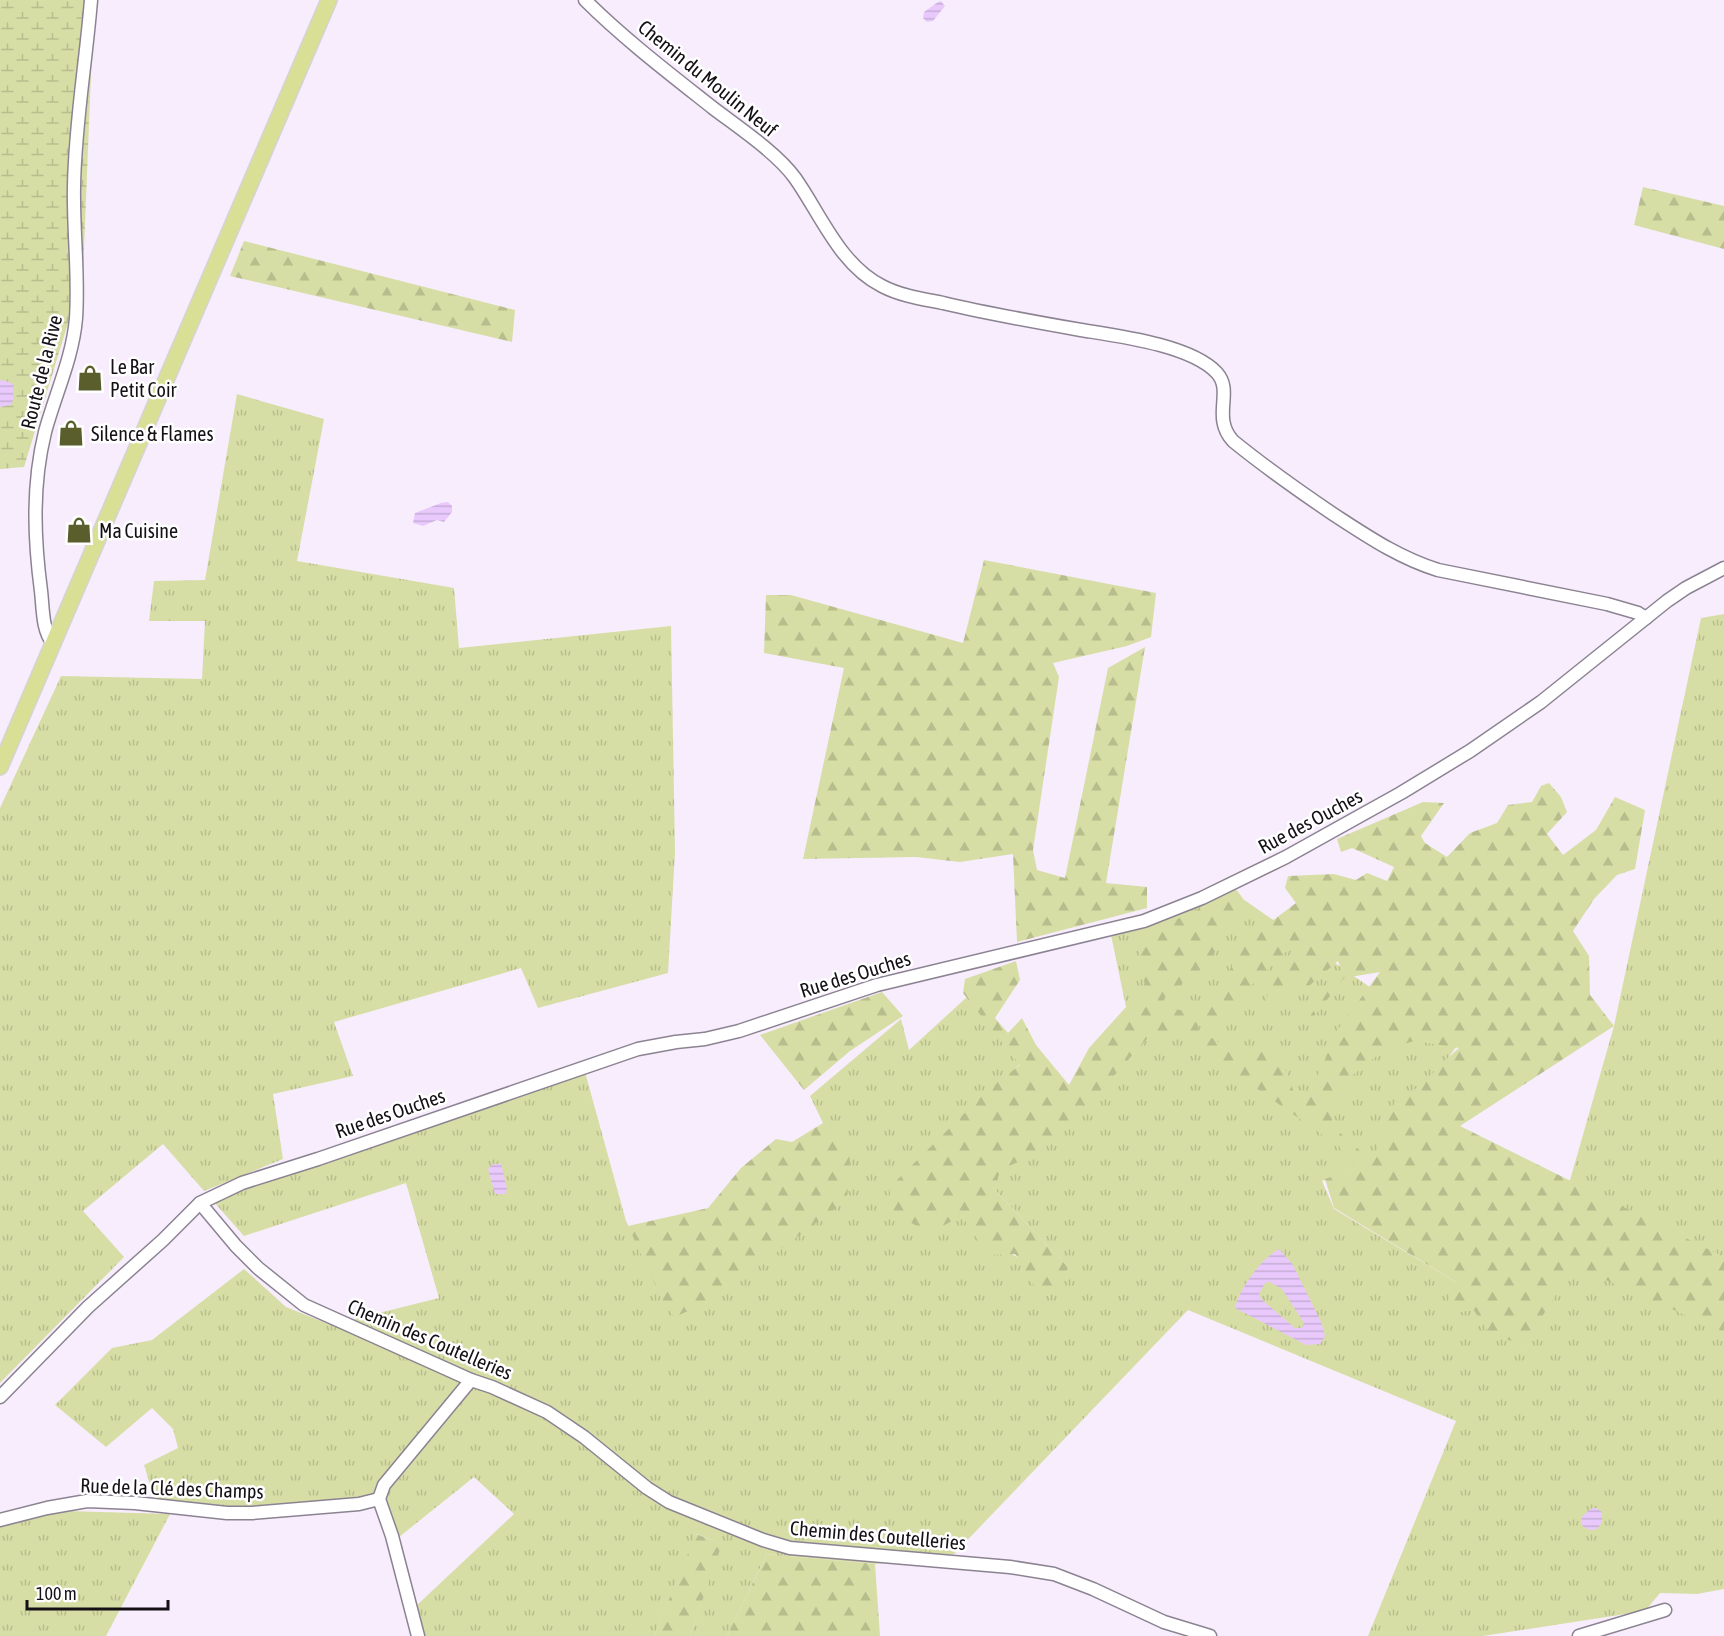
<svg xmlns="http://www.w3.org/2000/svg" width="1724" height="1636" viewBox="0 0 1724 1636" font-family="'Asap Condensed',sans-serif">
<defs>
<pattern id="grass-tufts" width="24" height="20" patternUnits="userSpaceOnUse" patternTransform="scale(1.5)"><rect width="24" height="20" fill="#d7dea5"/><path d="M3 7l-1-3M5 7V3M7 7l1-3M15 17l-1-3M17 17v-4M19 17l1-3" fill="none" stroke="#b8bd8d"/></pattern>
<pattern id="forest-firs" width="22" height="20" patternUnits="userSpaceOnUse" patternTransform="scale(1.5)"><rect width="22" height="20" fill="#d7dea5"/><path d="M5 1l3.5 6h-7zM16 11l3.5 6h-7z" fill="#b8bd8d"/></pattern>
<pattern id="wetland-marsh" width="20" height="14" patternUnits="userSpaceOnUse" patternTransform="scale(1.5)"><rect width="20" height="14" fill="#d7dea5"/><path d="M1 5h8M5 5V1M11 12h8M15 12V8" fill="none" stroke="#b8bd8d"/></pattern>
<pattern id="water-rules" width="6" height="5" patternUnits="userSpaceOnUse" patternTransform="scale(1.5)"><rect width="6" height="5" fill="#e9c9fc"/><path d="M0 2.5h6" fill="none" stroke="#c7acd7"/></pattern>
</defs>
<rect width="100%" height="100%" fill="#f7edfd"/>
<g fill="url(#grass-tufts)">
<path d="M237,394L324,419L297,561L454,588L459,648L671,626L675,852L668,973L538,1008L521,968L334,1022L353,1076L273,1094L283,1159L204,1191L163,1144L83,1211L124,1257L0,1383V808L61,676L202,679L205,621H149L154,581L205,580Z"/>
<path d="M1724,614V1589L1697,1594L1660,1593L1645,1611L1483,1636H1368L1456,1421L1188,1310L954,1554L875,1564L767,1554L727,1636H690L721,1544L697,1534L654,1636H425L416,1606L514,1514L474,1477L399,1537L372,1501L259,1510L155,1500L144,1465L178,1448L173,1429L152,1408L106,1447L55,1405L112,1348L152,1340L244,1269L286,1307L331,1325L439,1298L406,1183L244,1236L213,1201L585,1072L626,1221L675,1316L847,1155L823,1123L810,1096L901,1019L909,1050L967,997L1023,1061L890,1191L962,1216L1048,1281L1066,1265L995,1190L997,1171L1151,1034L1126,1007L1111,935L1150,923L1235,888L1243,899L1456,1047L1373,1162L1322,1181L1334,1209L1456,1282L1523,1345L1614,1026L1701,618Z"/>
<path d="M67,1511L170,1514L106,1636H0V1524Z"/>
</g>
<g fill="url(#forest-firs)">
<path d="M1643,187L1724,206V249L1634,225Z"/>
<path d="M244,241L515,310L512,342L230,276Z"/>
<path d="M984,560L1156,593L1151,637L1127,646L1053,663L1059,677L1033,850L1037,870L1065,878L1108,668L1145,647L1106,883L1147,887V908L1017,942L1013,854L960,862L916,857L803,859L844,668L764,653L766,595H791L963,643Z"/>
<path d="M1549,783L1561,797L1567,812L1547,834L1563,855L1596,830L1615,797L1645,810L1635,869L1617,875L1594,899L1573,931L1589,956L1590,995L1614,1026L1460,1126L1724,1257V1332L1574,1266L1524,1345L1490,1334L1473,1309L1453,1314L1446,1305L1456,1282L1334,1208L1325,1179L1356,1168L1333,1138L1339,1132L1373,1162L1394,1104L1425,1082L1441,1064L1459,1048L1414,1041L1384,1050L1349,1078L1331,1123L1327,1138L1199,1048L1205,1034L1247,1059L1269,1047L1284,1066L1297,1100L1312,1088L1339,1028L1380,972L1344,978L1312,1019H1308L1342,971L1338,961L1310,985L1265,1003L1268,993L1298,940L1249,988L1233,1012L1198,1022L1199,1041L1154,1031L1095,1097L1034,1155L1000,1170L995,1190L1069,1268L1041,1297L1015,1254L988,1255L962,1216L929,1233L894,1213L889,1188L990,1088L1020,1065L963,993L965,979L1016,961L1020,980L995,1018L1008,1033L1022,1018L1036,1045L1069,1085L1089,1048L1126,1007L1150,996L1137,964L1145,934L1237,891L1243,899L1207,966L1167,994L1159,1010H1200L1219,991L1244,942L1296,903L1285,888L1288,876L1334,874L1356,880L1367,873L1387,881L1394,867L1352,848L1341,852L1337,839L1423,802L1444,803L1421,836L1425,843L1447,857L1470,833L1497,823L1508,805L1532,802L1541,786Z"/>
<path d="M882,992L903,1016L850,1051L804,1090L760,1035Z"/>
<path d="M823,1123L850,1153L847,1200L712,1300L675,1317L665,1306L628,1226L708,1208L741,1168L776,1139L792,1142Z"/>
<path d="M696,1534L722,1544L690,1636H654Z"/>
<path d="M767,1554L875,1564L880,1636H727Z"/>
</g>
<path fill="url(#wetland-marsh)" d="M0,0H94L83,274L24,467L0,469Z"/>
<g fill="url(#water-rules)" fill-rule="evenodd">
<path d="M941,1L945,6L933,21L927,22L923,18L924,12L938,2Z"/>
<path d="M0,380L10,382L13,385V400L11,405L0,407Z"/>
<path d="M448,502L452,506V512L444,522L437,520L423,526L413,523L415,513L441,503Z"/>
<path d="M493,1164H501L507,1189L505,1194H495L488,1169Z"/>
<path d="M1279,1249L1293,1265L1321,1322L1325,1336L1320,1344L1306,1345L1235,1308C1240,1288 1260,1260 1279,1249ZM1270,1282L1282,1289L1304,1323L1302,1328H1295L1261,1299L1259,1294L1265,1283Z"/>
<path d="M1596,1508L1602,1512V1522L1597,1529C1591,1531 1586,1530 1581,1524L1582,1517L1590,1509Z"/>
</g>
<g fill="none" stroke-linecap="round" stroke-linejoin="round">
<g stroke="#8c8392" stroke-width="15">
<g id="minor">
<path d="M585,0C623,38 670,74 713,108C738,127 777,153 795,178C821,215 840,265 882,286C901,296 923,299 943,303C989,314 1035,322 1081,330C1118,336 1191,345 1217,373C1234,392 1211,417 1233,441C1265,467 1299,491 1333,514C1367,536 1399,558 1438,570L1607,604L1638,613L1646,618"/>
<path d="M53,643C42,631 43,607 41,591C34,538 32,485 45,432C55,395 73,357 76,318C79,274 73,230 74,186C75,124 86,62 91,0"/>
<path d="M200,1203L236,1246L258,1268L304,1305L471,1380L492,1387L547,1412L584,1437L647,1488L669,1502L763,1540L790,1548L1010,1567L1054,1574L1093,1589L1164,1622L1210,1636"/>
<path d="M0,1397L88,1307L163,1240L200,1203L242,1183L318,1159L638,1049L676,1042L705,1039L739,1031L877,985L1144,921L1202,898L1286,857L1401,793L1470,751L1541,702L1667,601L1686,588L1724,568"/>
<path d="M0,1520L47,1508L87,1501L135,1503L227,1513H252L359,1504L379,1499"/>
<path d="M418,1636L392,1536L379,1499L384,1485L471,1380"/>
<path d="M1579,1636L1665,1610"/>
</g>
</g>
<g stroke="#d5d4d5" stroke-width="18">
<path id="major" d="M0,767L329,0"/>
</g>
<use href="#minor" stroke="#fff" stroke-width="12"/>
<use href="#major" stroke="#d9df95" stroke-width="15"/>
</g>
<defs>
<g id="shop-bare" transform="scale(2.07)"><path d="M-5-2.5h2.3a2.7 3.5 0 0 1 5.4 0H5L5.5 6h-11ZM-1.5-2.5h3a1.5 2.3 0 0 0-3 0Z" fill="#5a5e2c" stroke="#fff" stroke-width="2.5" paint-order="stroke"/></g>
</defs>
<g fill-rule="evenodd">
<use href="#shop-bare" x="90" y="378"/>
<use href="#shop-bare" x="71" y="433"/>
<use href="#shop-bare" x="79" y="530"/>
</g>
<g text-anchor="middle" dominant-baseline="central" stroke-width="5" stroke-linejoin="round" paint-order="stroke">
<g font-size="20" fill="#141016" stroke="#fff">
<text transform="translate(708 78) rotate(39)">Chemin du Moulin Neuf</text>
<text transform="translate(41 372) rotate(-76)">Route de la Rive</text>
<text transform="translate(1310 821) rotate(-28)">Rue des Ouches</text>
<text transform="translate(855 974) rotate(-17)">Rue des Ouches</text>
<text transform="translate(390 1113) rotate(-19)">Rue des Ouches</text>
<text transform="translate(430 1339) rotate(23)">Chemin des Coutelleries</text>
<text transform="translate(172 1488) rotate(2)">Rue de la Clé des Champs</text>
<text transform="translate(878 1535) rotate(5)">Chemin des Coutelleries</text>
</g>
<g font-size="20" fill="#141016" stroke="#fff" text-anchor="start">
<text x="110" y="366">Le Bar<tspan x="110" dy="23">Petit Coir</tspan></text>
<text x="91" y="433">Silence &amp; Flames</text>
<text x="99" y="530">Ma Cuisine</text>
</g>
</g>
<path d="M27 1600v9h141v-9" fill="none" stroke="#141016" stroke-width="3"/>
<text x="36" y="1600" font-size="18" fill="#141016" stroke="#ffffff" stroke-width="4.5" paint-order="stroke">100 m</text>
</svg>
